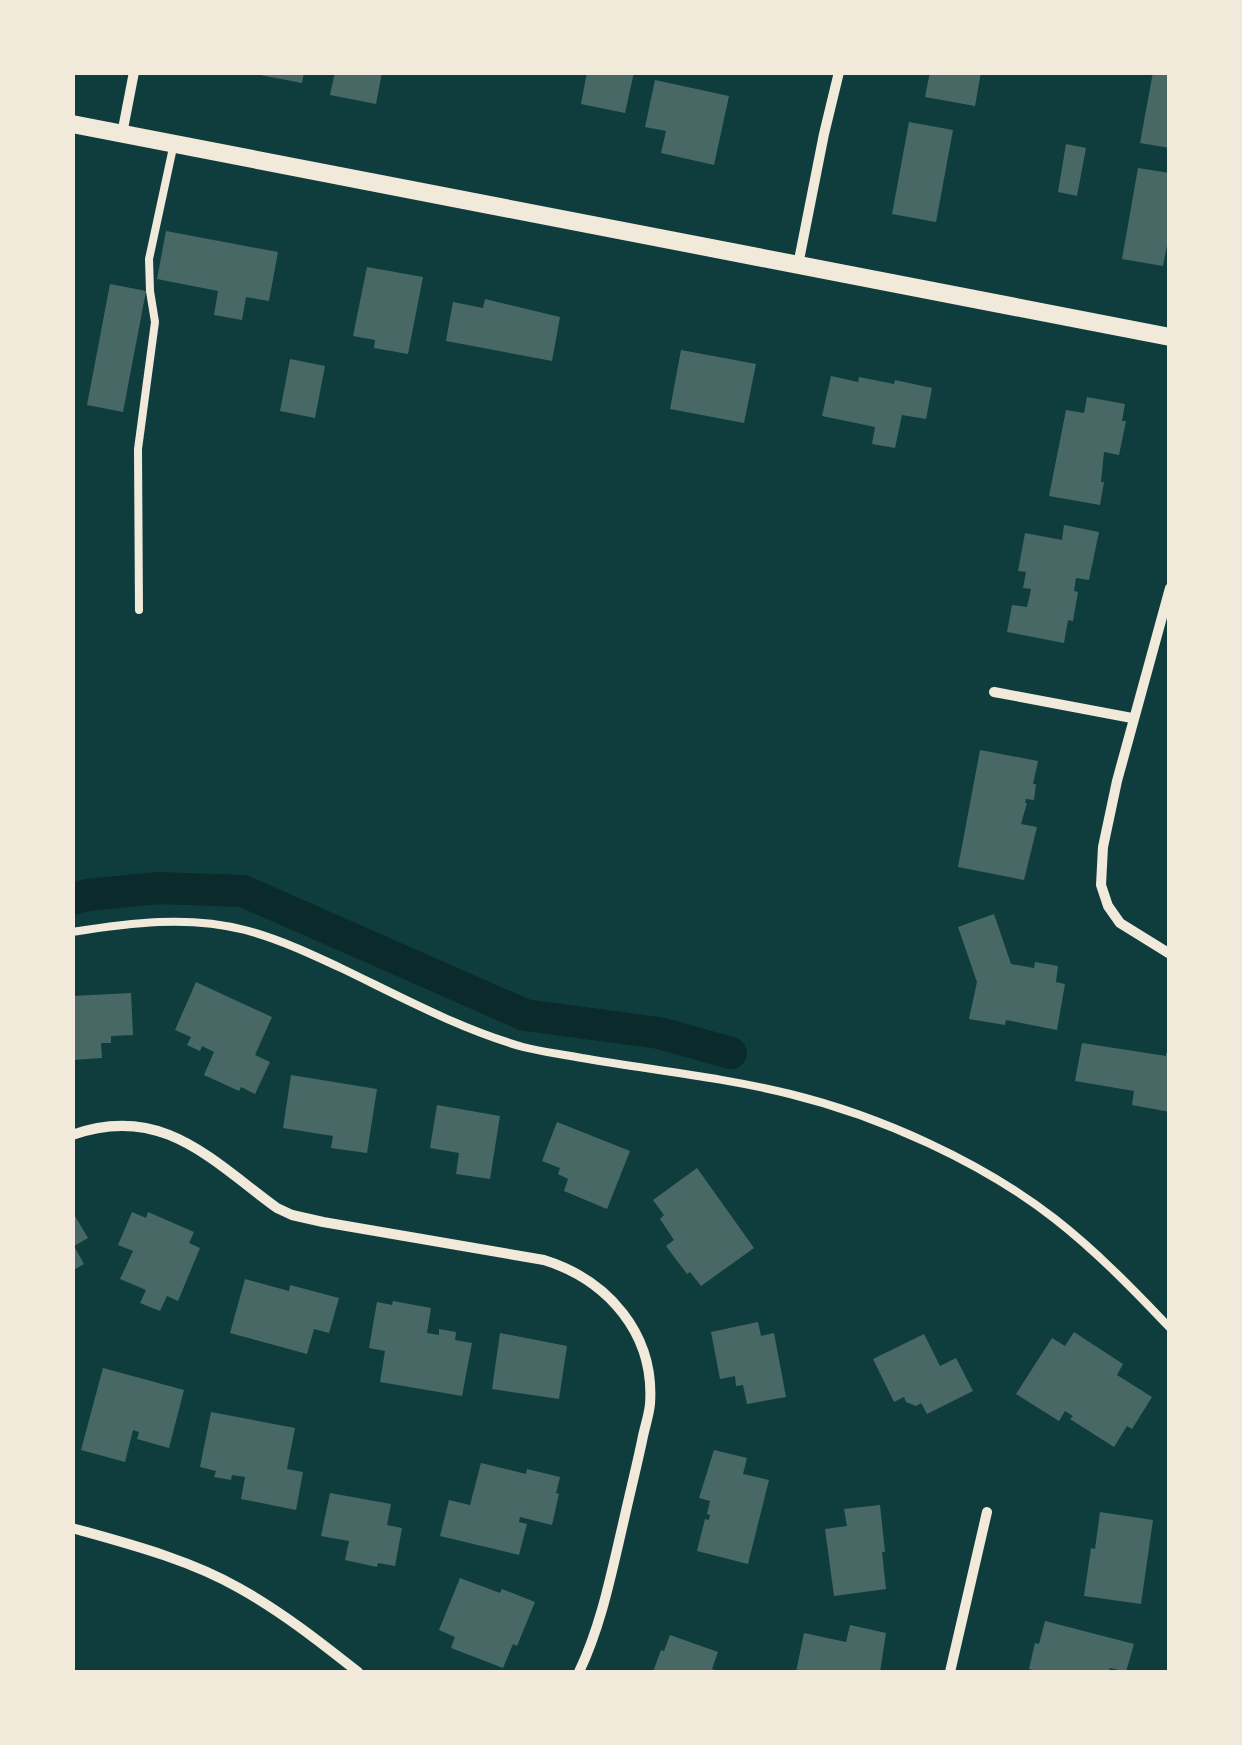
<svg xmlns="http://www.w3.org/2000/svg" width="1242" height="1745" viewBox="0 0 1242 1745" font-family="Helvetica,sans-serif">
<rect width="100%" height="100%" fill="#0f3d3e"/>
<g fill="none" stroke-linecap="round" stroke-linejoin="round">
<path stroke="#0a2a2b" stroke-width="32" d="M72,899L88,895L158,888L243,891L525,1015L659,1033L731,1053"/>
</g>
<g fill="#486865">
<path d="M255,72H304L302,83L255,74Z"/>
<path d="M335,72H382L376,104L330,95Z"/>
<path d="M587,72H634L625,113L581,104Z"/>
<path d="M930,72H981L975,106L925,97Z"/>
<path d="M1153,72H1170V148L1140,143Z"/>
<path d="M655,80L729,96L714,165L661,153L666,131L645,127Z"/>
<path d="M909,122L953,130L936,222L892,214Z"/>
<path d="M1066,144L1086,148L1077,196L1058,192Z"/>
<path d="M1138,168L1170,173V230L1163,266L1122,259Z"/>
<path d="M166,231L278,252L269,301L246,297L242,320L214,315L218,291L157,279Z"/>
<path d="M367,267L423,277L408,354L374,348L375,340L353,336Z"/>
<path d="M110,284L146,291L123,412L87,405Z"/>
<path d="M485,299L560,317L552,361L446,341L453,302L483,308Z"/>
<path d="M681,350L756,364L744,423L670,409Z"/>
<path d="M290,359L325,366L315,418L280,411Z"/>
<path d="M831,376L858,382L859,377L894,384L895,380L932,388L926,419L902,415L895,448L872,444L875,427L822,416Z"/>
<path d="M1087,397L1125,404L1122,421H1126L1119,455L1104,452L1101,482H1104L1100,505L1049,496L1066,410L1084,413Z"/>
<path d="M1064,525L1099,532L1089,580L1076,578L1074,591L1078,592L1073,621L1068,620L1064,643L1007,632L1012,605L1027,607L1031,589L1023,588L1026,572L1018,571L1025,533L1062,540Z"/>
<path d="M980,750L1038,761L1033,784H1036L1034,800L1026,799L1025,803H1027L1021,824L1037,827L1024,880L958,867Z"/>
<path d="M994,914L1011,964L1034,968L1035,962L1058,966L1056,982L1065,984L1057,1030L1006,1020L1005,1025L969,1019L977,982L958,927Z"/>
<path d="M196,982L272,1017L255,1055L270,1062L255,1094L241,1087L239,1091L204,1075L214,1052L202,1046L200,1051L187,1045L191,1037L175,1030Z"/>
<path d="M131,993L133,1035L111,1036V1043H101L102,1058L72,1060V996Z"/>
<path d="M1082,1043L1166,1056V1053H1170V1112L1132,1105L1134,1091L1075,1081Z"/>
<path d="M291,1075L377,1089L367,1153L331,1148L333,1136L283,1128Z"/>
<path d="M437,1105L500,1116L490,1179L456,1174L459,1153L430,1148Z"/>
<path d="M557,1122L630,1151L607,1209L564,1191L568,1179L558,1174L560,1168L542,1161Z"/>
<path d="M697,1168L754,1248L701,1286L690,1272L687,1274L666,1246L674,1240L660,1219L664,1215L653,1200Z"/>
<path d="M72,1211L88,1238L74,1246L84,1264L72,1271Z"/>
<path d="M132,1212L146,1218L148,1212L194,1232L189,1243L200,1248L178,1301L167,1296L160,1311L140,1303L146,1290L120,1279L133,1251L118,1245Z"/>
<path d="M245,1279L289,1291L290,1285L339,1298L329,1333L314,1329L307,1354L230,1333Z"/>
<path d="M393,1301L431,1308L427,1333L439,1335V1329L456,1332L455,1340L472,1343L462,1396L380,1382L385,1351L369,1348L377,1302L392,1305Z"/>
<path d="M758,1322L761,1336L774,1333L786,1397L747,1404L743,1385L736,1386L735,1376L720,1379L711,1332Z"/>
<path d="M1074,1332L1123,1364L1117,1375L1152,1397L1132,1429L1127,1426L1114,1447L1070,1419L1073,1416L1065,1411L1059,1421L1016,1394L1052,1338L1065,1346Z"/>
<path d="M500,1333L567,1346L559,1399L492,1389Z"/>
<path d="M924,1334L940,1366L956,1358L973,1391L927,1414L921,1403L916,1406L906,1402L904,1397L894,1402L873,1359Z"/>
<path d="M103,1368L184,1390L169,1448L137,1439L139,1432L133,1430L125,1462L81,1450Z"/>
<path d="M211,1412L295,1428L287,1469L303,1472L296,1510L241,1499L245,1477L232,1475L231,1480L214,1477L216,1471L200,1467Z"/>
<path d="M714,1450L747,1458L743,1474L769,1480L748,1564L697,1551L705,1519L709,1520L710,1515L707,1514L710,1501L699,1498Z"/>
<path d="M481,1463L526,1474L527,1469L560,1477L556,1493L559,1494L552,1525L520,1517L519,1522L527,1524L519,1555L440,1536L449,1500L470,1505Z"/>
<path d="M330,1493L391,1504L387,1525L402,1528L395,1566L378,1563L377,1567L345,1560L349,1541L321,1536Z"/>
<path d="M880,1505L885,1552H882L886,1589L834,1596L825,1529L847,1526L844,1509Z"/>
<path d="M1100,1512L1153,1520L1141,1604L1084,1596L1091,1548L1095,1549Z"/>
<path d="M460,1578L500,1593L502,1589L535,1602L517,1646L513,1644L503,1668L451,1648L455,1637L439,1630Z"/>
<path d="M1045,1621L1134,1644L1126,1672L1110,1668L1109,1672H1032V1670L1029,1669L1035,1643L1039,1644Z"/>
<path d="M850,1625L886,1633L880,1672H796L804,1633L846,1642Z"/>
<path d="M670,1635L718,1652L712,1669L720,1672H653L661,1650L664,1651Z"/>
</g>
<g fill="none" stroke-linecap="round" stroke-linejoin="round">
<g stroke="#f1e9da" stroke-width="8">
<path d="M139,610L138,449L155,322L150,291L149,259L174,143"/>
<path d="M72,932C129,923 188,915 245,930C279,939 311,954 343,969C401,997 460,1029 523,1047C542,1052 562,1054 582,1058C651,1070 722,1077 790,1094C880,1116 982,1162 1055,1219C1096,1251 1134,1290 1170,1328"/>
</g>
<g stroke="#f1e9da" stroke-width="10">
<path d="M122,134L134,72"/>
<path d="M798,265L824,134L839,72"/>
<path d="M1170,588L1117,781L1103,847L1101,885L1108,906L1120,923L1170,954"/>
<path d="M994,692L1132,718"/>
<path d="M72,1135C162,1103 211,1160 277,1208L292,1215L323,1222L544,1260C608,1280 655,1334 650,1404C649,1416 644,1429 642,1441C636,1469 629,1497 623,1524C611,1575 601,1626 579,1672"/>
<path d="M72,1528C129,1544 188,1559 239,1588C282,1612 320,1642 358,1672"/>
<path d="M950,1672L987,1512"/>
</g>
<path stroke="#f1e9da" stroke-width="18" d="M72,124L1170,337"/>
</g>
<rect width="1242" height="1745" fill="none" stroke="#f1e9da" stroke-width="150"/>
</svg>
